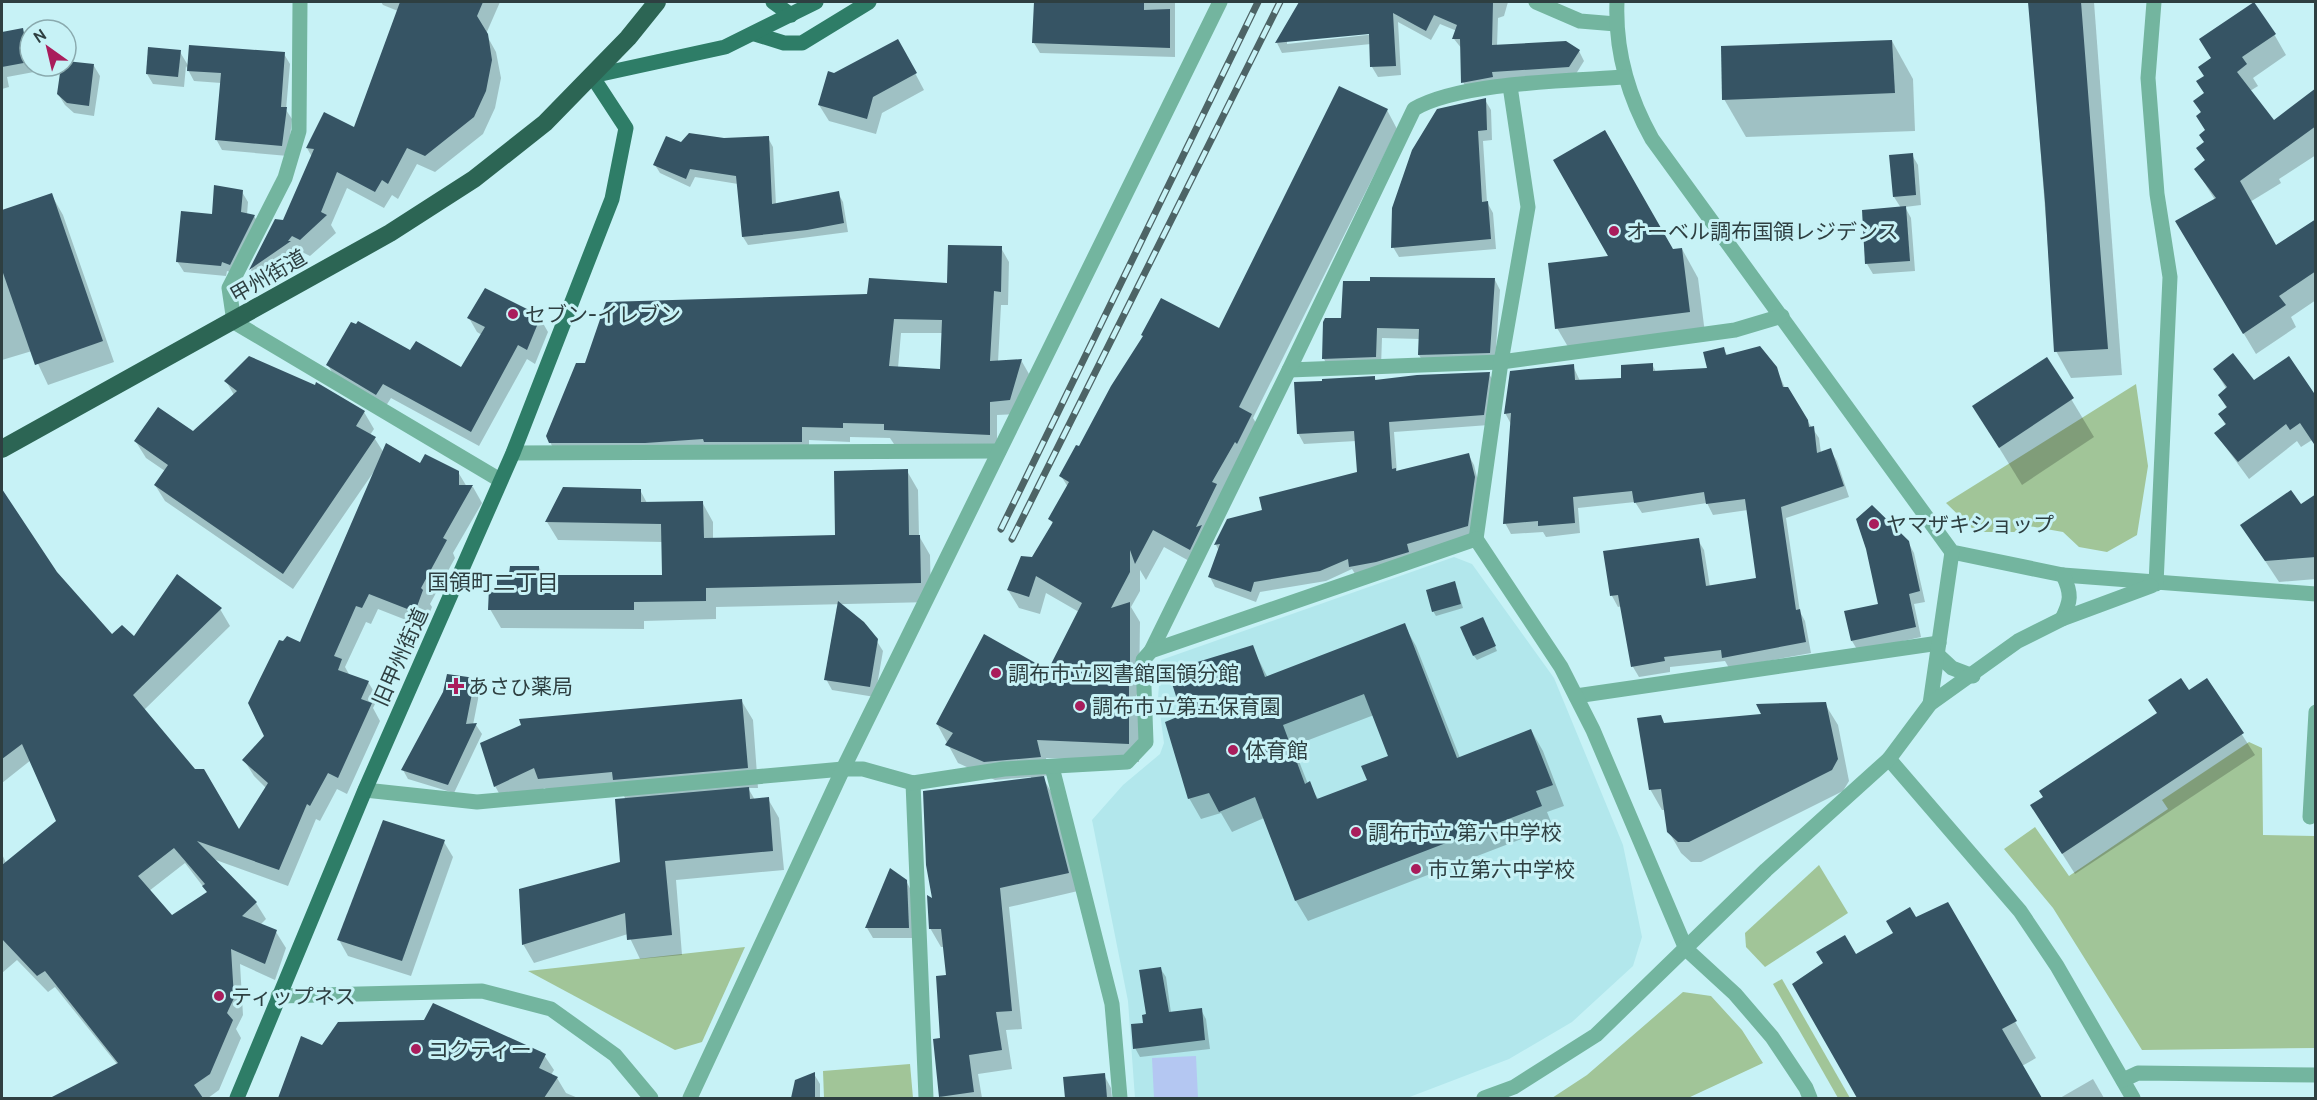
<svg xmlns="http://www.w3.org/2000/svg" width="2317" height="1100" viewBox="0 0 2317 1100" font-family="Cabin,'Noto Sans JP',sans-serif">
<rect width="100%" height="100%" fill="#c7f2f6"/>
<path fill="#b2e7ec" d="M1454,557L1472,564L1554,678L1623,845L1642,937L1633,966L1572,1022L1509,1059L1407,1098H1135L1128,1001L1092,820L1123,785L1160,754L1164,743L1158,698L1161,660Z"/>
<g fill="#a1c598">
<path d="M2136,384L2148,466L2137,535L2107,552L2079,547L2063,532L2029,526L2014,532H1976L1946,503Z"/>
<path d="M2249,742L2262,748L2263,835L2315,836V1048L2142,1050L2053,908L2004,849L2035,827L2069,876L2168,809L2162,800Z"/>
<path d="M1819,865L1848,913L1765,967L1746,947L1745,933Z"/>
<path d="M745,947L702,1042L675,1050L528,971Z"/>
<path d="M1782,979L1850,1098H1838L1773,984Z"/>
<path d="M1683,992L1711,996L1742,1030L1763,1063L1688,1098H1552L1587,1075Z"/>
<path d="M910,1064L913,1098H824L823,1071Z"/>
</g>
<path fill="#b4c7f2" d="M1196,1056L1198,1098H1154L1152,1058Z"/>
<g fill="#0003" fill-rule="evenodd">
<path d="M381,2H500L486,34L496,52L501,78L495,108L483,134L435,172L417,164L398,199L392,195L384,208L347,188L331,225L336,233L310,256L302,252L298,256L300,259L260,285L251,270L276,221L284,222L312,157L307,148L355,129L398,11L383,5Z"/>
<path d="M1035,2H1175V57L1040,53L1034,43Z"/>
<path d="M1300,2H1508L1504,16L1498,18L1497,46L1579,51L1584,61L1574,77L1469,92L1463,82L1462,49L1454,39L1457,31L1440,24L1431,40L1398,22L1401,75L1378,77L1372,67L1371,44L1282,53L1277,43ZM1376,31V34L1287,44V41Z"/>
<path d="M2029,2H2094L2122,375L2071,378L2056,351Z"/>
<path d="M22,29L28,40L30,66H33L34,72L7,77L9,87L2,89V33Z"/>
<path d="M2274,34L2286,55L2253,78L2258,86L2250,91L2274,122L2316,101V155L2279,179L2281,183L2250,202L2275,247L2316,221V300L2291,317L2296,327L2256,354L2189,242L2215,200L2196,169L2206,162L2198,148L2205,143L2206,132L2202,114L2195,102L2205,94L2198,81Z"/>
<path d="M1892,41L1913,79L1915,131L1746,137L1724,99Z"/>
<path d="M180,52L189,67L284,54L290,64L286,110L292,119L288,156L222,150L216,139L221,83L194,81L186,66L184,87L153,84L147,74Z"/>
<path d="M906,56L924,90L882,113L876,134L829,121L819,105L835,74Z"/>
<path d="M66,62L94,66L100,76L94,116L74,113L65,105L58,94L62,66H66Z"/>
<path d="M1485,100L1491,110L1492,140L1483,141L1487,202L1493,213L1496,249L1399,257L1393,247Z"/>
<path d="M1387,110L1397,129L1253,418L1262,433L1200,567L1164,547L1146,580L1140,570V591L1131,607L1140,622L1139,690L1136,696L1139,702V762L1046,758L1051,775L1042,776L1054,797L1078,891L1009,907L1022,1029L1006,1030L1012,1069L978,1074L982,1098H941V1040L948,976L945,947H941L930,928L934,902L1031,780V777L995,780L958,763L937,724L1049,672L1079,612L1046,593L1040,614L1019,608L1008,590L1033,559L1053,524L1050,519L1068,487L1061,476L1080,448L1220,330Z"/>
<path d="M768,138L773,147L776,205L838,193L843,202L848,232L748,245L743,237L738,184L695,177L690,187L660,173L655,165L681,144Z"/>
<path d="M1912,155L1918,165L1921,205L1905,207L1911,218L1915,271L1873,274L1867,264L1901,208L1894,197Z"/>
<path d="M242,192L248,202L247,215L254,216L260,226L236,274L227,271L226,276L184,272L177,261L213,215Z"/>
<path d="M51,194L63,215L114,362L48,385L32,351L2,360V212Z"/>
<path d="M1001,248L1009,262L1008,305H1001L998,362L1021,360L1029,374L1018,414L997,415V448L894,444L890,438L850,437V442L809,440V456L558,457L550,442L586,364L869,295L948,284ZM901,333H943L941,370L898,368Z"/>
<path d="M1682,249L1698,278L1706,341L1574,357L1557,328L1672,250Z"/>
<path d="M1495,280L1500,290L1495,362L1425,365L1419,355L1420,339L1382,338L1381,367L1329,369L1324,359L1342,319L1372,283Z"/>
<path d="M469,318H540L548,332L535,364L527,359L479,446L391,398L384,409L336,380L328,365L411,352L462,369L482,335L477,332Z"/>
<path d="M1723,349L1728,356L1776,368L1785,388L1819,438L1821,453L1830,450L1837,461L1849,497L1786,518L1800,612L1805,621L1811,653L1729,668L1725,661L1670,667V672L1639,677L1633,667L1622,606L1618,607L1612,596L1605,553L1698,540L1704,550L1710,587L1758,580L1748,510L1713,515L1707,503L1642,513L1635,502L1578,508L1580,533L1546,537L1543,532L1511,534L1505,523L1511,424L1505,413L1573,366L1580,381L1623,379L1652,364L1656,372L1709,369Z"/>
<path d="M2289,358L2312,440L2301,447L2297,441L2249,479L2216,434L2226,426L2220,415L2227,409L2220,396L2227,390L2215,370L2254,382Z"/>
<path d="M2047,359L2094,437L2022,485L1974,407Z"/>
<path d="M1489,374L1495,384L1489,425L1394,432L1397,473L1468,454L1474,465L1480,489L1473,536L1357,577L1352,569L1326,581L1260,592L1256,602L1215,587L1210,577L1219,551L1216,545L1228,520L1264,511L1359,473L1356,441L1304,444L1298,433L1375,378L1376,381Z"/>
<path d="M226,381L316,387L317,384L364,412L374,429L370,435L375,439L384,453L420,465L458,472L467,487H473L482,503L453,553L455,558L430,604L432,607L424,627L378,609L371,624L366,622L345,667L350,676L368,682L378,698L373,708L380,721L347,794L337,789L320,821L316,819L288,886L213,859L256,903L266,919L260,925L276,932L286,948L275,980L240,964L243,1015L236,1029L241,1038L219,1090L208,1098H66L117,1064L55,987L48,992L17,960L2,973V854L6,863L58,821L31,760L2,783V514L12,507L56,573L112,637L135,638L220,609L230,626L144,710L239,832L266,788L254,776L244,760L266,737L300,644L375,470L293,589L165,501L155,485L165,471L146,458L136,442L193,433L234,395ZM185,863L208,893L172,917L149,891Z"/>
<path d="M907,471L918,490L919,536L930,555L931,602L716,607V619L644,621V629L501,628L490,609L499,590L511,576L539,567L544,577H664L663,542L558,540L547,522L640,490L647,503L702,502L713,522V539L836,536Z"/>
<path d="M2316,496V579L2279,582L2242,526L2300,507Z"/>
<path d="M1908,542L1914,553L1925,602L1914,604L1921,637L1858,651L1852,641L1880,605Z"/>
<path d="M1457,588L1463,608L1436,616L1433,611Z"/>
<path d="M1485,624L1497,651L1477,660L1474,656Z"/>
<path d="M1404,625L1416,646L1460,758L1531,730L1543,751L1564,806L1547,812L1553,827L1308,921L1296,901L1264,818L1232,832L1221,813L1201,819L1189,798L1184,715L1252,647L1268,678ZM1374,715L1390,756L1369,781L1319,800L1308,784L1293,746Z"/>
<path d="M876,640L883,651L875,697L832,690L826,679Z"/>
<path d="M474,680L480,689L473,725H476L482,734L454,793L408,779L403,770Z"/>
<path d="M2207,680L2255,755L2075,874L2032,806Z"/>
<path d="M741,700L753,720L758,788H748L755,800L768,799L779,818L784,870L676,880L682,955L640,959L628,934L534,963L523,944L622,864L626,800L622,792L551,798L545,788L506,806L495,786L482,744Z"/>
<path d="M1825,704L1838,725L1849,781L1843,791L1701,862H1691L1681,853L1669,832L1666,810H1662L1650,789L1763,715Z"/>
<path d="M444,842L453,857L411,976L348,956L339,940Z"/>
<path d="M906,881L912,892L914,938H873L867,928Z"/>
<path d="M1947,904L2036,1058L2022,1066L2040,1098H1859L1794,985L1856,956Z"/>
<path d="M1160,968L1166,977L1171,1013L1201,1010L1206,1019L1210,1049L1140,1057L1135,1048L1148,1016Z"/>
<path d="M302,1038L323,1047L544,1055L554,1070L551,1075L557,1078L566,1093L578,1098H280Z"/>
<path d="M814,1074L820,1084V1098H792L796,1081Z"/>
<path d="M1104,1075L1111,1088L1112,1098H1067L1065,1078Z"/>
<path d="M2093,1079L2104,1098H2060Z"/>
</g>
<g fill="#365464" fill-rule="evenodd">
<path d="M400,2H483L477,16L488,34L492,60L486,91L474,117L425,156L407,148L388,184L382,180L375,192L337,172L321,212L327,215L300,240L292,236L288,241H291L249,270L275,219L283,220L314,149L306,148L324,112L354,127Z"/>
<path d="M1034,2H1144V10L1170,9V48L1032,43Z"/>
<path d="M1299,2H1493L1492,45L1566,41L1580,50L1569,67L1492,72L1493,77L1461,83L1460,39H1452L1457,25L1434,15L1426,31L1393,13L1396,66L1370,67L1369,34L1275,43Z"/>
<path d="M2028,2H2081L2108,349L2054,352L2045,202Z"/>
<path d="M2254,2L2276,34L2242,57L2247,64L2237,72L2274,120L2316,88V126L2240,181L2276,245L2316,219V271L2279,296L2286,305L2243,334L2175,221L2216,198L2194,169L2205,160L2196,148L2204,142L2199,135L2205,130L2196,116L2201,112L2193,101L2204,93L2196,81L2204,76L2198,67L2211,58L2199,39Z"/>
<path d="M23,28L29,62L2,67V32Z"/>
<path d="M898,39L917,73L873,97L867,119L818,105L828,71L834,73Z"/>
<path d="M1892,40L1895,93L1722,100L1721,46Z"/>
<path d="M189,45L285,52L281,107H287L282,146L215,140L221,73L187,71Z"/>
<path d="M148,47L181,50L178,77L146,74Z"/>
<path d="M66,61L94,64L89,106L67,103L57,94L61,66H66Z"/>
<path d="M1339,86L1388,109L1239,407L1252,414L1237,444L1235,442L1212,482L1217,484L1196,527L1202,525L1190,550L1153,530L1135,564L1130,550V572L1111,608L1130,602V671L1122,685L1129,682V744L1037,740L1041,757L984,762L945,745L953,733L936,724L984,634L1048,670L1082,603L1036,576L1029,597L1007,590L1021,556L1032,557L1053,522L1048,519L1069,482L1059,476L1076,445L1079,446L1111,386L1143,336L1141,335L1161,298L1219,328Z"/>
<path d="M1486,98L1487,130L1478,131L1482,202L1488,201L1491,239L1391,248L1392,208L1412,150L1437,109Z"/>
<path d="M1605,130L1673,249L1682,248L1690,312L1555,329L1548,263L1608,256L1553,160Z"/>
<path d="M689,133L724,138L769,136L772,204L839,191L844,223L807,230L742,237L736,176L690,169L686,179L653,165L666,136L681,142Z"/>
<path d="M1913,153L1916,195L1893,197L1889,155Z"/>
<path d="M214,185L243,190L241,212L255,215L230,265L222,262L221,266L176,262L181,211L212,214Z"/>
<path d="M52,193L103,341L35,365L2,270V210Z"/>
<path d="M1906,206L1910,261L1865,264L1862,210Z"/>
<path d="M948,245L1002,246L1001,292L994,291L990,361L1022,359L1010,400L990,402V435L884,430V424L843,423V428L802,427V442H704L703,439L645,443H549L546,436L576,363H585L606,302L867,294L869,278L947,283ZM894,319L942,320L940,369L889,366Z"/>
<path d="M1370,277L1495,278L1490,353L1418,355L1419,329L1377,328L1376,357L1322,359L1323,322L1325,318H1341L1343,281H1370Z"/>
<path d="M485,288L541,316L527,350L518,345L471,432L383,384L376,395L326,365L351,322L356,324L358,321L410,350L416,341L461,367L485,327L467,318Z"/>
<path d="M1760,346L1777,367L1783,387H1788L1808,420L1809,427L1814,426L1817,453L1831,448L1844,486L1781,507L1796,610L1800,609L1806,642L1722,658L1721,650L1664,657L1665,661L1631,667L1618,595L1610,596L1603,551L1699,538L1706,586L1756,578L1745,499L1706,504L1704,492L1634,503L1632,491L1573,497L1575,523L1538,526V521L1503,524L1511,413L1504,414L1510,371L1574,364L1575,380L1621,378V365L1653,363V371L1707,368L1703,352L1724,347L1726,355Z"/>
<path d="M2233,353L2254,380L2289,356L2316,396V447L2300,423L2290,430L2286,424L2238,462L2214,433L2226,424L2218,414L2227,407L2218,395L2227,387L2213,369Z"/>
<path d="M249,356L315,385L316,382L365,411L356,426L376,437L283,574L154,485L168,465L134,441L158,407L193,431L237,391L224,381Z"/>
<path d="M2047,357L2074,398L1999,448L1972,406Z"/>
<path d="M1490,372L1484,415L1389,422L1392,469L1396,468V471L1469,453L1475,477L1468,526L1407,544L1409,552L1376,562L1349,567L1348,559L1320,571L1254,582L1251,592L1208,577L1220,544L1214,545L1227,519L1262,510L1259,497L1357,472L1354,431L1297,434L1294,382L1322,381V379L1375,376V380L1417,375Z"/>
<path d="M386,443L420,463L425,454L459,471V485H473L443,538L447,540L421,588L423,590L415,612L369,594L362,608L356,606L334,656L342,659L338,670L369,681L361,699L372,703L338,778L328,773L310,806L307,804L279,870L197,841L257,902L242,916L277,930L265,964L231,949L234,998L227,1013L233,1020L210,1074L194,1085L203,1098H50L118,1063L45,971L37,976L2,939V865L56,821L22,744L2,759V489L57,572L112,634L122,625L134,636L177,574L222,608L133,695L195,769H204L239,829L268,783L242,760L264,736L248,703L279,640L283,641L287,636L300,642ZM174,848L205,884L202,886L207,892L172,915L138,876Z"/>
<path d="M908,469L909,535H920L921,583L706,588V601L634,602V610H488L489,588H497V574H509L510,566H539V575H662L661,524L545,522L563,487L641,489V502L703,501L704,538L835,535L834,471Z"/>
<path d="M2291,490L2301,504L2316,494V557L2265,561L2240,525Z"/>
<path d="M1872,505L1909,541L1920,591L1909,594L1916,627L1851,641L1844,611L1878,604L1866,549L1856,519Z"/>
<path d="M1455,581L1461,604L1432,612L1426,590Z"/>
<path d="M838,601L864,622L878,639L870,687L824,680Z"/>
<path d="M1483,617L1496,646L1473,656L1460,627Z"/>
<path d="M1405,623L1457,758L1531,729L1553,785L1536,791L1542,806L1295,901L1255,797L1219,812L1209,793L1188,799L1165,722L1182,715L1168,671L1253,645L1265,677ZM1364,694L1388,756L1361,766L1367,780L1317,799L1310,781L1305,784L1283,725Z"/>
<path d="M447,674L475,678L466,724L477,723L448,785L401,770L443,692Z"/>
<path d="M2181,678L2189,690L2207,678L2244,733L2062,854L2030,805L2043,797L2039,791L2157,713L2148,700Z"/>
<path d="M742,699L748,768L613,780L612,772L538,779L534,768L494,787L480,743L521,725L519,719Z"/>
<path d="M1826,702L1838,759L1832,770L1689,842H1678L1667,832L1661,789L1649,790L1637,718L1661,715L1664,723L1761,714L1756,704Z"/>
<path d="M1044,776L1069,873L1000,888L1012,1011L996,1012L1002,1050L969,1055L974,1092L939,1097L933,1039L940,1038L936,976L946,975L941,929H929L927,895L932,898L926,865L923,791Z"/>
<path d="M749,787L750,799L769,797L773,851L665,861L672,935L627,940L625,913L522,945L519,889L620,862L615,799Z"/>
<path d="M383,820L445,840L402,961L337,940Z"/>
<path d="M890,868L907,880L909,928H865Z"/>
<path d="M1948,902L2017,1021L2002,1029L2042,1098H1857L1792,984L1823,963L1816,952L1845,935L1856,954L1893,933L1886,921L1910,907L1916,917Z"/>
<path d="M1161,967L1169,1012L1202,1008L1205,1040L1133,1049L1131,1024L1143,1023L1142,1015L1146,1014L1139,970Z"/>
<path d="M433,1003L546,1054L539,1068L558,1077L544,1098H278L301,1036L322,1045L338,1022L424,1020Z"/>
<path d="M815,1072V1098H791L795,1080Z"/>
<path d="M1105,1073L1107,1098H1065L1063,1077Z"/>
</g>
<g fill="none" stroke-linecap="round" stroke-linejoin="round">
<g stroke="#73b59f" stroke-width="15">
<path d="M300,2L299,131L285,178L229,288L234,322L500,480"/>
<path d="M1536,2L1580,21L1616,24"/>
<path d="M1617,2C1615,51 1628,96 1652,139L1952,552L2063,575L2316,594"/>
<path d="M2154,2L2148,78L2157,194L2170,277L2156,584"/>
<path d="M1289,370L1501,362L1735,330L1782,316"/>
<path d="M513,453L999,451"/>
<path d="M1476,539L1501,362L1528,207L1510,86"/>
<path d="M2062,619C2071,601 2072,594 2063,575"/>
<path d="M1151,651L1289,370L1414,109C1460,82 1569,81 1625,77"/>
<path d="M1938,655L1952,668L1973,676"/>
<path d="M1576,696L1939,643"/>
<path d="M1930,704L1952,552"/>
<path d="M1889,759L2020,911L2057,966L2133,1098"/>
<path d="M1052,767L1112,1004L1120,1098"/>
<path d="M913,783L926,1098"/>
<path d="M365,790L477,802L843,769H863L913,783L1004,769L1127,762L1146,742L1143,660L1151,651L1476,539L1561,667L1593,730L1686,949L1735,994L1772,1037L1806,1088L1810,1098"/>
<path d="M2310,817L2316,712"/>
<path d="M278,996L482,991L551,1009L615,1055L651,1098"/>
<path d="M2123,1080L2138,1073L2316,1075"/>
<path d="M690,1098L843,769L1220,2"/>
<path d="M1484,1098L1514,1087L1596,1035L1766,870L1889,759L1930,704L2018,641L2062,619L2151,586"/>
</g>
<g stroke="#2e7d67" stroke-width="15">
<path d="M773,2L791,15"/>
<path d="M755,34L784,43H802L869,2"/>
<path d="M237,1098L365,790L513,453L612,199L626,128L592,76L725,47L816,2"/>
</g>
<path stroke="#2c6554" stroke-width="18" d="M2,449L390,233L474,179L545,123L628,38L657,2"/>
<g stroke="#4d6466" stroke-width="7">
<g id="rail">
<path d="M1001,529L1258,2"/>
<path d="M1012,539L1280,2"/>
</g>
</g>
<use href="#rail" stroke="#c7f2f6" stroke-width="4.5" stroke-dasharray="14" stroke-linecap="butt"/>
</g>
<g fill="#a91d5c" stroke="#c7f2f6" stroke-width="2">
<circle cx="1614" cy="231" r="6"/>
<circle cx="513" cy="314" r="6"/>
<circle cx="1874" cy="524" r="6"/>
<circle cx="996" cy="673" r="6"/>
<path d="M453 677h6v6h6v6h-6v6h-6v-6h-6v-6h6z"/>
<circle cx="1080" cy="706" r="6"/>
<circle cx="1233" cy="750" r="6"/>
<circle cx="1356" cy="832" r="6"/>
<circle cx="1416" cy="869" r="6"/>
<circle cx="219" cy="996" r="6"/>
<circle cx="416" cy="1049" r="6"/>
</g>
<g text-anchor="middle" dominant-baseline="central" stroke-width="6" stroke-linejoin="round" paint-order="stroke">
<g font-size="21" fill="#2e3f41" stroke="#c7f2f6" text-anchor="start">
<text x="1626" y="231">オーベル調布国領レジデンス</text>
<text x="525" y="314">セブン-イレブン</text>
<text x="1886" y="524">ヤマザキショップ</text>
<text x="1008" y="673">調布市立図書館国領分館</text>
<text x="468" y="686">あさひ薬局</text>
<text x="1092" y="706">調布市立第五保育園</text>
<text x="1245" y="750">体育館</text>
<text x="1368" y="832">調布市立 第六中学校</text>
<text x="1428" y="869">市立第六中学校</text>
<text x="231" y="996">ティップネス</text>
<text x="428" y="1049">コクティー</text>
</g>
<g font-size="21" fill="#2e3f41" stroke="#c7f2f6">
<text transform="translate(268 276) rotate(-30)">甲州街道</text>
<text transform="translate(400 657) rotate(-66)">旧甲州街道</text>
</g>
<g font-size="22" fill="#2e3f41" stroke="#c7f2f6">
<text x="493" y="582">国領町二丁目</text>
</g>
</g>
<rect width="2317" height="1100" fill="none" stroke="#2e3f41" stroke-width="6"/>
<g transform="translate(48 48) rotate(326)"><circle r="28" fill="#c7f2f6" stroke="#8aaaae" stroke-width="1.5"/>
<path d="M0-4.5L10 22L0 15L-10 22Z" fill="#a91d5c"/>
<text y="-9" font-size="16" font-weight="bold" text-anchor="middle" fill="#2e3f41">N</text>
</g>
</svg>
